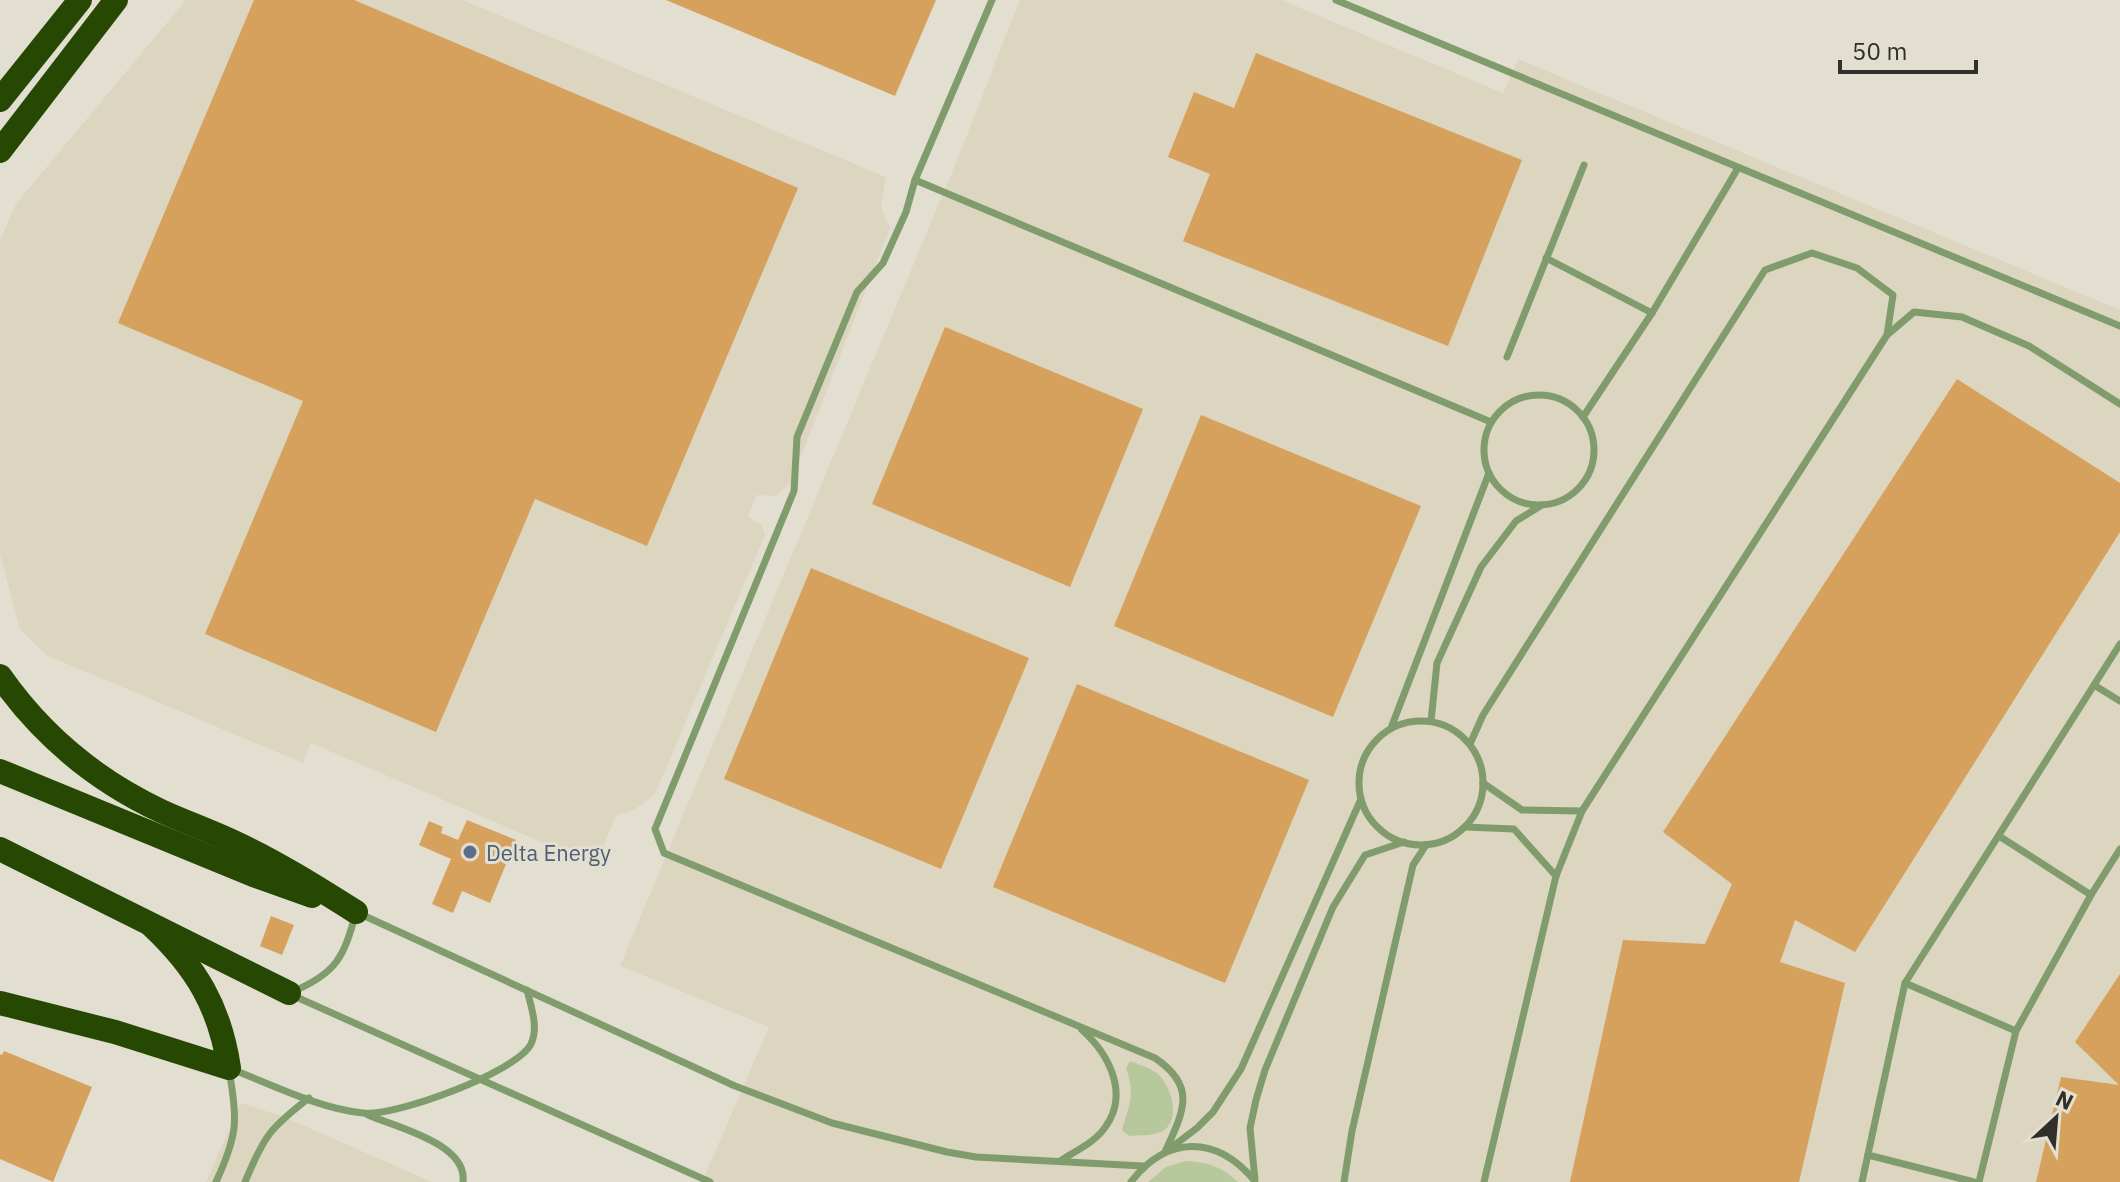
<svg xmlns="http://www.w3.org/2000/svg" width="2120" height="1182" viewBox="0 0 2120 1182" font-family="'IBM Plex Sans',sans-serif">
<rect width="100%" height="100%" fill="#e3dfd0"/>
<g fill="#dcd5bf">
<path d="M186,0H462L886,177L881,207L890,228L790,484L775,496L756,495L748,517L762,525L765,535L654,796L635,809L616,816L595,865L311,743L303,763L46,655L20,629L0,554V240L16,204Z"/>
<path d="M1020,0H1281L1503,93L1518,59L2120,310V1182H702L769,1027L620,966L958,158Z"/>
<path d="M241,1103L284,1117L432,1182H206Z"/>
</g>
<g fill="#b7c99c">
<path d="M1130,1061C1140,1065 1151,1068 1159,1075C1172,1088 1182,1122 1161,1132C1152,1136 1138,1135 1129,1136L1122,1130C1129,1104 1136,1097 1126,1068Z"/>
<path d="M1185,1161C1207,1162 1221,1166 1238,1182H1148L1166,1167Z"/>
</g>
<g fill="#d5a15d">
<path d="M254,0H354L798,188L647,546L535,499L436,732L205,634L303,401L118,323Z"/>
<path d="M666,0H936L895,96Z"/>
<path d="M1256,53L1522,160L1448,346L1183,241L1210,174L1168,157L1194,92L1234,108Z"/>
<path d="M945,327L1143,409L1070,587L872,504Z"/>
<path d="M1957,379L2120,483V532L1855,952L1795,920L1780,962L1845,983L1799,1182H1570L1623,940L1705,944L1732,884L1663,832Z"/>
<path d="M1201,415L1421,506L1333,717L1114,626Z"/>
<path d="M811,568L1029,658L941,869L724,779Z"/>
<path d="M1077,684L1309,780L1225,983L993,887Z"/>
<path d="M467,820L516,840L490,903L462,891L453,913L432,904L451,859L419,845L429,821L443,827L441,833L458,840Z"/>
<path d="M271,916L294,925L282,955L260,946Z"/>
<path d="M2120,974V1182H2036L2061,1077L2119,1085L2075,1042Z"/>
<path d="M4,1051L92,1087L53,1182L0,1159V1054L2,1055Z"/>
</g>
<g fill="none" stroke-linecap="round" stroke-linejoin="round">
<g stroke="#809c6d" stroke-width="7">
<path d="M1336,0L2120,326"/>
<path d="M915,180L992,0"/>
<path d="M1546,258L1652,313"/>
<path d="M1507,357L1584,165"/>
<circle cx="1539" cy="450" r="55"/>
<path d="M1583,417L1652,313L1738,168"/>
<path d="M2094,685L2120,701"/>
<path d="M1431,721L1437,663L1481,567L1516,521L1542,505"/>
<circle cx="1421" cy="783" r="62"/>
<path d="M1391,728L1489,473"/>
<path d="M1470,744L1483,715L1765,270L1812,253L1857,268L1893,295L1887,335"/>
<path d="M1483,783L1522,810L1582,811"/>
<path d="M1465,827L1514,829L1556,876"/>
<path d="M1999,836L2091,895"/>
<path d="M1905,983L2016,1031"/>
<path d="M292,992C337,973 344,957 356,912L735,1086L832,1123L947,1152L976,1157L1143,1166"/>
<path d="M294,996L710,1182"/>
<path d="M368,1115C396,1127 468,1144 463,1182"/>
<path d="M1168,1150L1197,1128L1213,1112L1241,1069L1361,799"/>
<path d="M1165,1152C1183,1112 1198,1087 1155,1058L664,853L655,829L794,491L797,437L857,292L883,263L906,212L915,180L1491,422"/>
<path d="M1868,1155L1974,1182"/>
<path d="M1060,1161C1075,1151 1096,1142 1106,1126C1129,1093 1109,1054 1082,1030"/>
<path d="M1255,1180L1250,1128L1256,1100L1265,1070L1333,907L1365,855L1404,842"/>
<path d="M216,1182C239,1132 237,1122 229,1068C270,1084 320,1109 363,1113C395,1117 517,1072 531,1044C539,1027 531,1007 527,990"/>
<path d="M245,1182C264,1136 270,1128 309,1098"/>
<path d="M1131,1182C1167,1135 1216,1135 1254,1180"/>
<path d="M1344,1182L1352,1131L1413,865L1426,845"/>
<path d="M1484,1182L1556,876L1582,811L1887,335L1914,312L1962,317L2029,346L2120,404"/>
<path d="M1862,1182L1905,983L2120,644"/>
<path d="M1979,1182L2016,1031L2091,895L2120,849"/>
</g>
<g stroke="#274803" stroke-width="24">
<path d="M0,100L80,0"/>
<path d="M0,151L116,0"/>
<path d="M0,676C42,736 95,780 161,811C187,823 214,832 240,845C280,864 318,888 356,912"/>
<path d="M0,771L253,875L312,896"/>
<path d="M0,849L289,993"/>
<path d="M0,1003L115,1032L229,1068C220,1007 196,967 151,925"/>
</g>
</g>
<circle fill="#5c6f8a" stroke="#e3dfd0" stroke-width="3" cx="470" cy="852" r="8"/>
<g text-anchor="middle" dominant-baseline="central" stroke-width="6" stroke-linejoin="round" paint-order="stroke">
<g font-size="22" fill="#4e5e75" stroke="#e3dfd0" text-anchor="start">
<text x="486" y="852">Delta Energy</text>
</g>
</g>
<g transform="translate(2056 1118) rotate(26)" stroke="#e3dfd0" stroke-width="6" paint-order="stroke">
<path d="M0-6L14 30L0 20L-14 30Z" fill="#312f2a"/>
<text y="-12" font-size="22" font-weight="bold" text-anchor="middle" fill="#312f2a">N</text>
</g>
<path d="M1840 60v12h136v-12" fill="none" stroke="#312f2a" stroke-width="4"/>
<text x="1852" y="60" font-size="24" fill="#312f2a" stroke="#e3dfd0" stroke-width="6" paint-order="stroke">50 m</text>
</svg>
